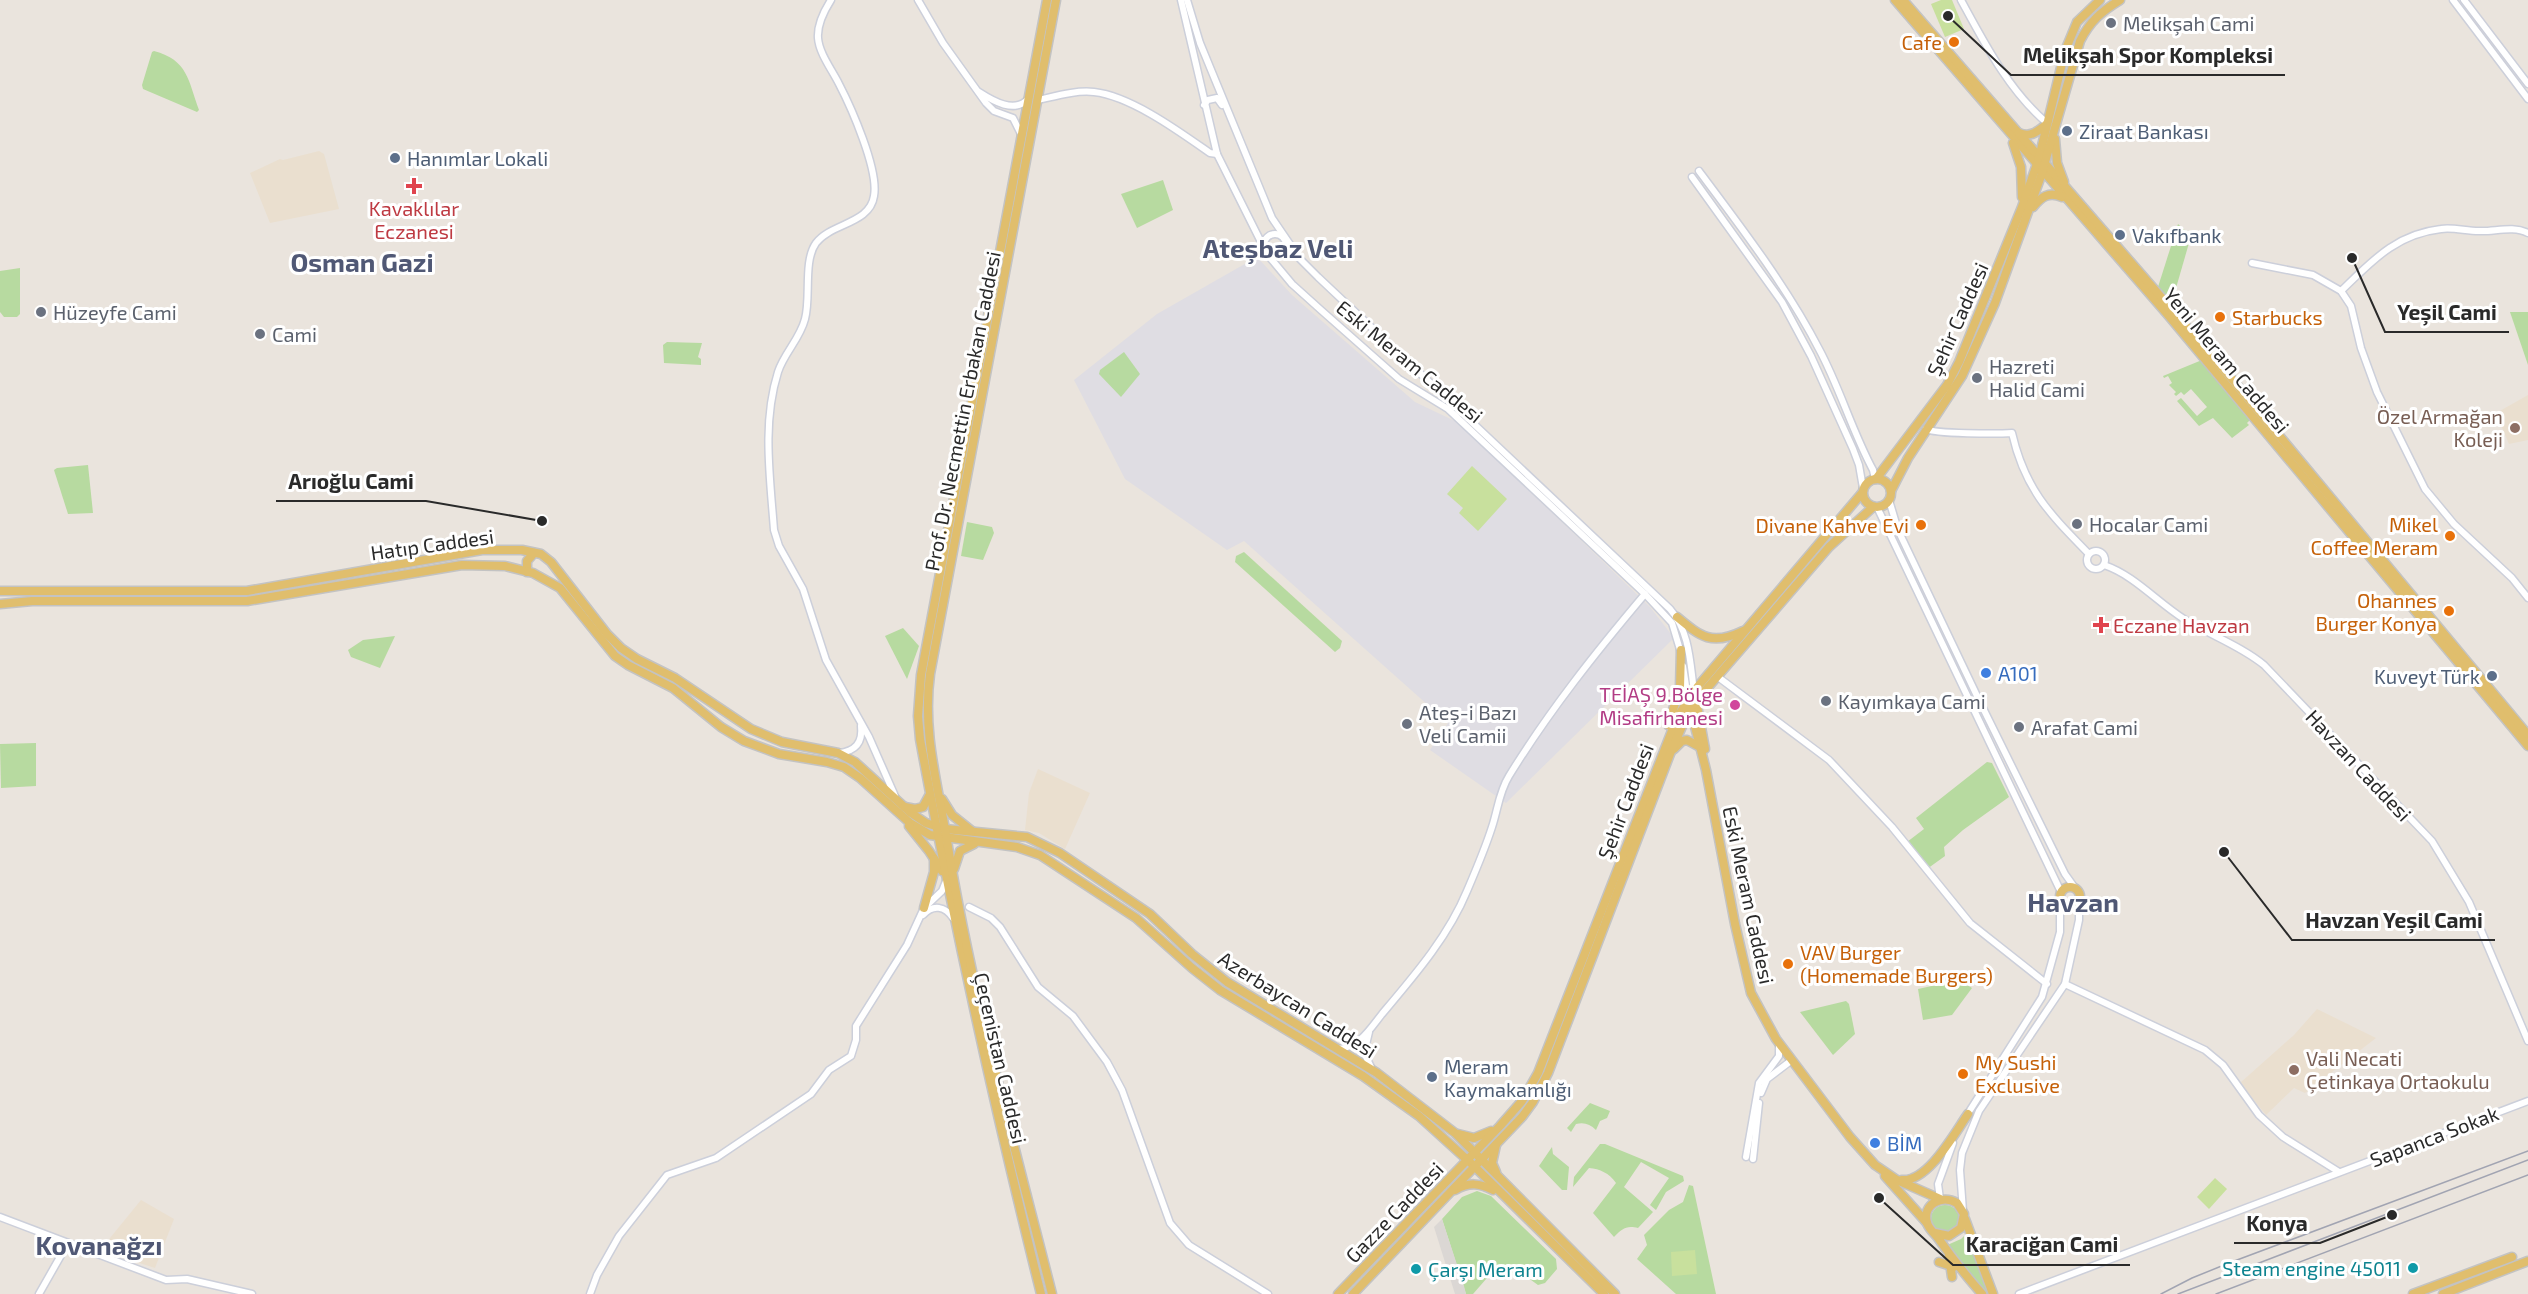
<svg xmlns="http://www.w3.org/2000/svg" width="2528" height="1294" viewBox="0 0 2528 1294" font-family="'Exo 2',sans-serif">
<rect width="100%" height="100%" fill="#eae4dd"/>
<path fill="#dfdde3" d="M1257,257L1292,295L1415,402L1459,423L1650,607L1674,638L1506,803L1430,750L1448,723L1244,541L1227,550L1125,479L1074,380L1157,314Z"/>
<g fill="#eadfcf">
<path d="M319,151L324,154L339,209L270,223L250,173L280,159L283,160Z"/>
<path d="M2528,395V440L2509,444L2497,416L2498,412Z"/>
<path d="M1038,769L1090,793L1065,849L1039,833L1025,830L1029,793Z"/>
<path d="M2317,1009L2376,1038L2305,1093L2294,1088L2266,1115L2240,1083L2294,1035Z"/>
<path d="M141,1200L174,1219L155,1268L109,1253L105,1249L106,1243Z"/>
</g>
<g fill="#b7daa0">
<path d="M154,51C188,60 188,80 199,110L197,112L143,89L142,85L152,52Z"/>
<path d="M1163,180L1173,210L1137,228L1121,194Z"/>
<path d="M2178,224L2191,236L2172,302L2158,287Z"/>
<path d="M20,268V314L17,317H4L0,312V271Z"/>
<path d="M2510,312H2528V365Z"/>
<path d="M667,342L702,343L698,357L701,359V365L664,363L663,345Z"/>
<path d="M1124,352L1140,374L1121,397L1099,374L1100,370Z"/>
<path d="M2202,360L2251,419L2247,423L2249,425L2232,438L2213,418L2199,426L2177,401L2181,398L2197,416L2207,407L2191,389L2184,395L2181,392L2176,396L2174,394L2176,392L2169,385L2172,383L2168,376L2164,378L2163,376Z"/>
<path d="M88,465L93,513L68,514L54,470L57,468Z"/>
<path d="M967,522L992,527L994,533L983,560L961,556Z"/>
<path d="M1244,552L1342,641L1340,648L1335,652L1235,562L1236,556Z"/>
<path d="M903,628L919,646L907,679L885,636Z"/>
<path d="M395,636L380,668L351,657L348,650L363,640Z"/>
<path d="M36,743V786L1,788L0,744Z"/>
<path d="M1987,762L1992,763L2009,797L1963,830L1944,847L1945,856L1927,869L1907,842L1924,829L1916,818Z"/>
<path d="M1959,980L1972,988L1952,1015L1923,1020L1918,989Z"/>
<path d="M1846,1001L1849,1004L1855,1034L1833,1055L1800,1012Z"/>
<path d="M1590,1103L1610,1111L1607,1118L1600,1121L1596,1130C1590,1124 1584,1122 1576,1124L1571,1132L1567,1128Z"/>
<path d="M1600,1144H1605L1683,1176L1684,1181L1666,1192L1656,1210L1650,1205L1669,1178L1641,1162L1624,1187L1653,1212L1638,1228C1626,1225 1622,1229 1614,1237L1593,1213L1616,1183C1609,1173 1600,1169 1589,1168L1573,1187L1574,1177Z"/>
<path d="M1552,1147L1553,1154L1569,1167L1567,1190H1562L1539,1166Z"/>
<path d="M1689,1185L1693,1186L1716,1294H1676L1637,1259L1647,1245L1644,1235L1669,1210L1683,1202Z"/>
<path d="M1477,1191L1491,1196L1556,1259L1557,1269L1545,1283L1538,1285L1531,1280L1494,1270L1473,1294H1466L1442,1219L1462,1197Z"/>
<circle cx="1945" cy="1219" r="14"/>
<path d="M1966,1234L1988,1294H1985L1945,1246L1961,1239Z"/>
</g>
<g fill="#c8e09d">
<path d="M1941,0H1952L1964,29L1945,37L1931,4Z"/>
<path d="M1472,466L1507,499L1478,531L1459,513L1463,508L1447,494Z"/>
<path d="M2215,1178L2227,1189L2209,1209L2197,1197Z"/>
<path d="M1695,1250L1697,1274L1672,1276L1671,1252Z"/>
</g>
<path fill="#dbd7d4" d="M1442,1219L1464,1286L1466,1294H1455L1434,1227Z"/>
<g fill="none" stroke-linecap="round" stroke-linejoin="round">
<g stroke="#cccfda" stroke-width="9">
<g id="minor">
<path d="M831,0C824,11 817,24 818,38C819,53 832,70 839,84C851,107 879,170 874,196C870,224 831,223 816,243C803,261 811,298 805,319C800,339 784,353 778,372C762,423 770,476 774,530L779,546L803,589L826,660L869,737L895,796"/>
<path d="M918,0L943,43L986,103L994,111L1013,118L1021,134"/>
<path d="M1181,0L1217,154L1267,254L1292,284L1322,311L1399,379L1448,409L1645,594L1672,623L1681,653"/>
<path d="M1187,0L1200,43L1272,218L1300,259L1318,277L1670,609C1690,632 1690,663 1694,691"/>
<path d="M1961,0C1985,44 2009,91 2047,123"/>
<path d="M2453,0L2528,99"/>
<path d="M2464,0L2528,84"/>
<path d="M979,92C993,101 1015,114 1028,99"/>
<path d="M1038,100C1056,96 1076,90 1094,92C1131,96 1180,132 1210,153L1217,154"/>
<path d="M1204,105L1208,100L1217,98L1222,105"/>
<path d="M1699,171C1741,227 1787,287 1819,349C1840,388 1852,431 1873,470L1875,479"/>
<path d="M1692,177L1782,302L1811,356L1853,449L1859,465L1863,488"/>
<circle cx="1275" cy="245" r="11"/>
<path d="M2252,263L2313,275L2341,291L2351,306L2361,348L2377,392L2425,489L2454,524L2512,578L2528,598"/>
<path d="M2341,291C2372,261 2396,234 2441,229C2454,227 2469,232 2482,231C2497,231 2514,226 2528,233"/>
<path d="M1926,429C1935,434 1998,434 2012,433C2025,490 2050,514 2089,554"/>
<path d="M1889,500L1898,530L1978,698L2065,874L2075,888"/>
<path d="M1877,507L2061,892"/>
<circle cx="2096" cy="560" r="9"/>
<path d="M2104,565C2134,575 2157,602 2184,619C2210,635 2241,646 2264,665L2432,841L2469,902L2528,1041"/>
<path d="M1683,666L1688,699"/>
<path d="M1718,677L1829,760L1892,827L1970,923L2047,984"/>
<path d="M839,753C855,751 863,743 861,726"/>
<path d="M969,907L991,918L1000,927L1038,987L1073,1016L1107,1062L1122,1090L1170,1223L1189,1245L1268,1294"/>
<path d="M923,915C933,904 945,906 953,918"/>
<path d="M2065,984L2205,1050L2223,1065L2259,1115L2283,1137L2339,1172"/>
<path d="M1369,1032L1364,1053L1371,1067"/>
<path d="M1338,1049C1359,1048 1370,1029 1382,1014C1414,976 1448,937 1467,891C1476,870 1485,849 1492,827C1498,809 1499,792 1509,776C1549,711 1596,652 1645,594"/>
<path d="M1761,1093L1767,1079L1792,1060"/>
<path d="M1967,1115L2042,997L2060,932V900"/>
<path d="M1746,1157L1759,1083L1779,1056V1044"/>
<path d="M1753,1159L1759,1103"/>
<path d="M1940,1199L1938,1184L1953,1143"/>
<path d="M1963,1211L1960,1170L1962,1153L1979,1111L2065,984L2079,920V904"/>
<path d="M0,1217L166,1280L187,1279L252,1294"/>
<path d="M39,1294L68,1243"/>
<path d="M590,1294L597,1275L619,1236L667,1175L716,1158L811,1094L829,1070L851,1056L856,1040V1026L907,945L924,908L942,891L946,881"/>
<path d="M2019,1294L2528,1101"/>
</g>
</g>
<g stroke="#c3c3c3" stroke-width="11">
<g id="major">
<path d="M1895,0L2168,315L2528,746"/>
<path d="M1903,0L2227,373L2528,735"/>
<path d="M2019,133C2031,138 2038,131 2047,124"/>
<path d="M2055,139L2057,163L2064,182"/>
<path d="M2013,143L2021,167L2022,197"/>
<path d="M2033,207C2041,197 2049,191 2062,197"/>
<circle cx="1877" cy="493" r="14"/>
<path d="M1876,479L1947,385L1959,362L2022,207L2039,158L2065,51L2077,22L2100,0"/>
<path d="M1891,491L1908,458L1962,376L1995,303L2041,176L2080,41C2090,21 2102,11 2120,0"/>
<path d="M527,572V561L534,553"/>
<path d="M0,591H247L482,550H522L541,554L551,562L607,634L621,648L637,659L675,678L751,729L782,742L838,753L855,762L911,813L926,823L945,829L1027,837L1060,853L1150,914L1192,954L1227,982L1377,1073L1455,1133L1615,1294"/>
<path d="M0,604L32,601H247L462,565L505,566L533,573L560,588L615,656L628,665L673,688L721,727L744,741L779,754L827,762L844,767L860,778L910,823L930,835L1017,847L1040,855L1136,918L1192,968L1220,990L1363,1076L1419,1116L1474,1166L1604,1294"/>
<path d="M1677,617C1701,637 1712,646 1743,631"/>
<path d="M1696,700L1705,749"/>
<path d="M1690,707L1706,770L1735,924L1751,993L1776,1039L1850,1137L1875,1165L1897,1180L1940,1199"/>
<path d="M1668,725L1680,688L1681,650"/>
<path d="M1674,749L1682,741L1687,740L1698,746"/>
<path d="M942,799L952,815L972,831"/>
<path d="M905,807L915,809L923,807L929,796"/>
<path d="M909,826L929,851L942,871"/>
<path d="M954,869L960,851L974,844"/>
<circle cx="2070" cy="897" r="10"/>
<path d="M924,908L934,872V859"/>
<path d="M1458,1134L1474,1138L1491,1131"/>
<path d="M1496,1172L1492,1163L1496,1145"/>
<path d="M1885,1176L1927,1223"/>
<path d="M1902,1180C1928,1182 1954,1134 1968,1114"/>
<path d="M1455,1190C1469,1182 1479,1183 1493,1190"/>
<path d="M1965,1219L1993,1294"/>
<path d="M1935,1233L1949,1236L1961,1228L1964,1214L1957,1203C1942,1194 1922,1204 1927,1223C1929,1229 1934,1233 1938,1238C1952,1258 1966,1276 1982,1294"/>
<path d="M1949,1256L1952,1277"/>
<path d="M1939,1262L1954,1267"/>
<path d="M1041,1294C995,1110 954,926 920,739L918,716L921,675L1047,0"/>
<path d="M1052,1294C1014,1144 972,994 947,841C938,785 922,732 930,674L1056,0"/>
<path d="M1338,1294L1500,1126L1522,1101L1538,1073L1677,718L1694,691L1862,493"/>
<path d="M1353,1294L1522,1117L1533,1102L1548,1073L1670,754L1690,708L1829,547L1873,507"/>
<path d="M2413,1294L2512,1257"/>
<path d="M2443,1294L2528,1261"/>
</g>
</g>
<use href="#minor" stroke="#fff" stroke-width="6"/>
<use href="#major" stroke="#e0be6d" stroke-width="8"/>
<g stroke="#a1a4b2" stroke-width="1.5">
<path d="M2161,1294L2192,1278L2229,1263L2528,1151"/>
<path d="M2178,1294L2528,1160"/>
<path d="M2216,1294L2528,1175"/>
</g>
</g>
<g fill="#6b7280" stroke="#fff" stroke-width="2">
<circle cx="2111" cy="23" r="6"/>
<circle cx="41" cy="312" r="6"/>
<circle cx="260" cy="334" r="6"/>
<circle cx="1977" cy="378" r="6"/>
<circle cx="2077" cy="524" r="6"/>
<circle cx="1826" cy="701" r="6"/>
<circle cx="1407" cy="724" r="6"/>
<circle cx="2019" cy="727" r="6"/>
</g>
<g fill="#e8710a" stroke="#fff" stroke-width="2">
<circle cx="1954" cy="42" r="6"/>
<circle cx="2220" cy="317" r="6"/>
<circle cx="1921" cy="525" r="6"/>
<circle cx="2450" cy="536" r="6"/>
<circle cx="2449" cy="611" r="6"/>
<circle cx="1788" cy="964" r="6"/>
<circle cx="1963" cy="1074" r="6"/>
</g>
<g fill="#5c6f8a" stroke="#fff" stroke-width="2">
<circle cx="2067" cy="131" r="6"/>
<circle cx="395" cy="158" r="6"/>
<circle cx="2120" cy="235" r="6"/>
<circle cx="2492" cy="676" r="6"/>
<circle cx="1432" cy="1077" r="6"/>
</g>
<g fill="#e0444e" stroke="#fff" stroke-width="2">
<path d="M411 177h6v6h6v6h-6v6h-6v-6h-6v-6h6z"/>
<path d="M2098 616h6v6h6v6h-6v6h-6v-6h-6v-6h6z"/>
</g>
<g fill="#8d6e63" stroke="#fff" stroke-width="2">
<circle cx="2515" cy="428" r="6"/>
<circle cx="2294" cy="1070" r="6"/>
</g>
<g fill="#3f7fe0" stroke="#fff" stroke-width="2">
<circle cx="1986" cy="673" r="6"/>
<circle cx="1875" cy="1143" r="6"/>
</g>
<circle fill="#d1479c" stroke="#fff" stroke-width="2" cx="1735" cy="705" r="6"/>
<g fill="#0f9aa8" stroke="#fff" stroke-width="2">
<circle cx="2413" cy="1268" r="6"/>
<circle cx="1416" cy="1269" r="6"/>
</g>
<g text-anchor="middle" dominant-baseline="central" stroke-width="6" stroke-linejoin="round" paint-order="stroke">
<g font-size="20" fill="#5b616d" stroke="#fff" text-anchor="start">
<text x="2123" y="23">Melikşah Cami</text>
<text x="53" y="312">Hüzeyfe Cami</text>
<text x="272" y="334">Cami</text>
<text x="1989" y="366">Hazreti<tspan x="1989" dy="23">Halid Cami</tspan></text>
<text x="2089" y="524">Hocalar Cami</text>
<text x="1838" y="701">Kayımkaya Cami</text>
<text x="1419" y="712">Ateş-i Bazı<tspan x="1419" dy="23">Veli Camii</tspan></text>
<text x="2031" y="727">Arafat Cami</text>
</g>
<g font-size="20" fill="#c56008" stroke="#fff" text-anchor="end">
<text x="1942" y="42">Cafe</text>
<text x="2232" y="317" text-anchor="start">Starbucks</text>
<text x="2438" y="524">Mikel<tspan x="2438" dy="23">Coffee Meram</tspan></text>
<text x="1909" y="525">Divane Kahve Evi</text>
<text x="2437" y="600">Ohannes<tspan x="2437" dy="23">Burger Konya</tspan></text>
<text x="1800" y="952" text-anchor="start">VAV Burger<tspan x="1800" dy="23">(Homemade Burgers)</tspan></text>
<text x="1975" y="1062" text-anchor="start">My Sushi<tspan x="1975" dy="23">Exclusive</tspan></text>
</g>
<g font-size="20" fill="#4e5e75" stroke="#fff" text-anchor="start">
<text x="2079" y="131">Ziraat Bankası</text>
<text x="407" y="158">Hanımlar Lokali</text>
<text x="2132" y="235">Vakıfbank</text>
<text x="2480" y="676" text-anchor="end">Kuveyt Türk</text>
<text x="1444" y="1066">Meram<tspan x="1444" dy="23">Kaymakamlığı</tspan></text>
</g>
<g font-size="20" fill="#be3a42" stroke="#fff">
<text x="414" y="208">Kavaklılar<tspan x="414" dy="23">Eczanesi</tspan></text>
<text x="2113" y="625" text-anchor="start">Eczane Havzan</text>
</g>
<g font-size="20" fill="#2a2a2a" stroke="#fff">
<text transform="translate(1957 319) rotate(-66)">Şehir Caddesi</text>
<text transform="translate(2227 360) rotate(50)">Yeni Meram Caddesi</text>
<text transform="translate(1410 361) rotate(39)">Eski Meram Caddesi</text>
<text transform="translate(962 411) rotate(-79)">Prof. Dr. Necmettin Erbakan Caddesi</text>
<text transform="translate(432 544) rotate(-8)">Hatıp Caddesi</text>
<text transform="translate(2359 765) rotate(47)">Havzan Caddesi</text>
<text transform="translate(1625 801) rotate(-69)">Şehir Caddesi</text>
<text transform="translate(1749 895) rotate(78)">Eski Meram Caddesi</text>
<text transform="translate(1298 1004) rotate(32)">Azerbaycan Caddesi</text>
<text transform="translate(1001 1058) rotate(77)">Çeçenistan Caddesi</text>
<text transform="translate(2434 1136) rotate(-21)">Sapanca Sokak</text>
<text transform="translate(1394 1212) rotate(-46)">Gazze Caddesi</text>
</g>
<g font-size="20" fill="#785e54" stroke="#fff" text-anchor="end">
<text x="2503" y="416">Özel Armağan<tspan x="2503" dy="23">Koleji</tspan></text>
<text x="2306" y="1058" text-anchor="start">Vali Necati<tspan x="2306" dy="23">Çetinkaya Ortaokulu</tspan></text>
</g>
<g font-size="20" fill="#366cbe" stroke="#fff" text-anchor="start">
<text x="1998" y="673">A101</text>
<text x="1887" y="1143">BİM</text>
</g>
<g font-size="20" fill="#b23c85" stroke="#fff" text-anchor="end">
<text x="1723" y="694">TEİAŞ 9.Bölge<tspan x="1723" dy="23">Misafirhanesi</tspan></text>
</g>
<g font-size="20" fill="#0d838f" stroke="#fff" text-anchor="end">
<text x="2401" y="1268">Steam engine 45011</text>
<text x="1428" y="1269" text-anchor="start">Çarşı Meram</text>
</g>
<g font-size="26" font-weight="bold" fill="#505875" stroke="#fff">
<text x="1278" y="247">Ateşbaz Veli</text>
<text x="362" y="261">Osman Gazi</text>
<text x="2073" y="901">Havzan</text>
<text x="99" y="1244">Kovanağzı</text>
</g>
</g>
<path fill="none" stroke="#2a2a2a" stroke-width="2" d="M1948 16L2011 75H2285M2352 258L2385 332H2509M542 521L426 501H276M2224 852L2292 940H2495M2392 1215L2320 1243H2234M1879 1198L1953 1265H2130"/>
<g fill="#2a2a2a" stroke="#fff" stroke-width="2">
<circle cx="1948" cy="16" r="6"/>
<circle cx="2352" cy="258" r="6"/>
<circle cx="542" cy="521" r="6"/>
<circle cx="2224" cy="852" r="6"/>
<circle cx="2392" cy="1215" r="6"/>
<circle cx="1879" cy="1198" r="6"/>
</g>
<g font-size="21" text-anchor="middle" font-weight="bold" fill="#2a2a2a" stroke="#fff" stroke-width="6" stroke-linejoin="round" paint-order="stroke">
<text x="2148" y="63">Melikşah Spor Kompleksi</text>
<text x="2447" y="320">Yeşil Cami</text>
<text x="351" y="489">Arıoğlu Cami</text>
<text x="2394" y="928">Havzan Yeşil Cami</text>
<text x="2277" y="1231">Konya</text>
<text x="2042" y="1252">Karaciğan Cami</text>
</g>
</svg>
